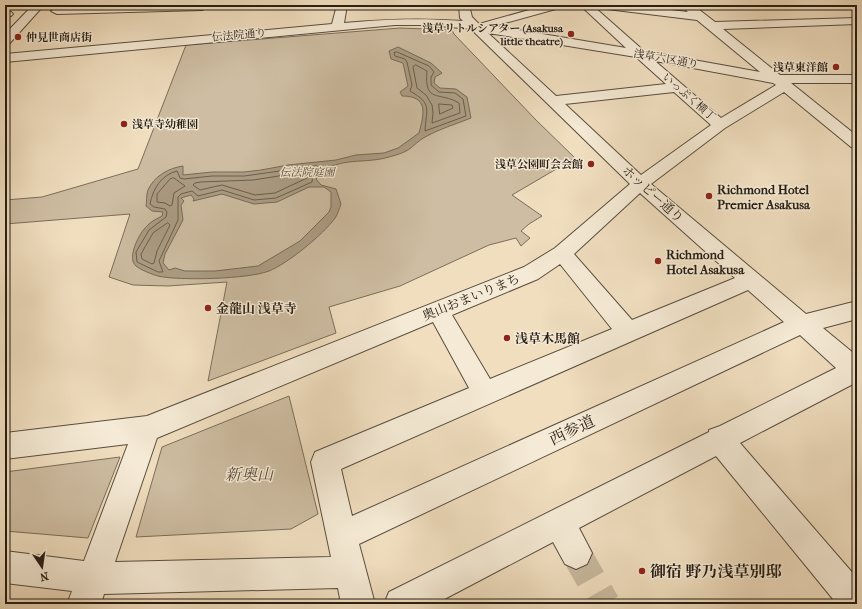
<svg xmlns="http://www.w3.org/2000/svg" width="862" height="609" viewBox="0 0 862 609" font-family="'IM FELL French Canon','Noto Serif JP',serif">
<rect width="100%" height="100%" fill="#f0debf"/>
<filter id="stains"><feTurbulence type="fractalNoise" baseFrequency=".005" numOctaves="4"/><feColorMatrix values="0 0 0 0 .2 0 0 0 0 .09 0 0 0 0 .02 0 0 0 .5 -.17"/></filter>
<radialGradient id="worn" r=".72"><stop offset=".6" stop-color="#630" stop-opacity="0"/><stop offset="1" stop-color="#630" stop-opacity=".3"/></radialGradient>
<g fill="#cebda2" stroke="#7a6e5b">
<path d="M400,28L452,30L454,34L536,120L575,158L512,195L542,216L529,224L521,231L530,238L521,246L516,238L489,245L400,286L329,307L336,333L208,381L227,282L168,286L133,285L109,277L130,214L5,224V200L42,197L138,169L186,45Z"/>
<path d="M289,396L318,514L291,529L136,537L162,447Z"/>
<path d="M120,457L88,538L5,531V472Z"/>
</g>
<path fill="#ac9d85" stroke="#776a58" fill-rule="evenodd" d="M398,47L431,63L442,73L435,77L434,83L440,88L456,89L467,97L471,118C456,124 439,129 425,137C419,140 414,146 408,150C401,154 393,156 385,158C362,164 333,156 316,179L321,185L336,189L341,204C339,209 338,214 335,218C324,234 287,264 269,271C249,279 179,281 158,276C151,274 141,270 136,266C126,258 140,232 147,226C151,221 157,219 162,216L163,212L152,211L146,206C147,202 146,195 148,190C154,176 169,168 183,166V175L212,172H244L261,170L288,165L336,160L356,155L384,153L398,148L419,133C424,114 429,96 402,96L400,92L408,86L403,63L391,59L389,51ZM309,187H324L331,192V207L329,212L300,241L258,266L215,271H185L175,268L169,270L163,263L165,254L183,220L181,205L184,201L181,198L191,195L194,199L193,201L222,194L254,204L277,202Z"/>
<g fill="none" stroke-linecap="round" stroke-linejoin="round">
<g stroke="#6a5e4c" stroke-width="1">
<path d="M397,52L429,66L434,72L431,77V85L439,92L455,93L463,99L466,116L425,131C426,109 433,104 410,91L412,85L407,62L405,59L395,56L394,53Z"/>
<path d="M416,65L427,71C424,104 439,91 459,103L460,113L432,123L433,113L432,105L426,95L417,88L413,67Z"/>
<path d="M439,104L452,105L453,108L440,114Z"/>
<path d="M317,166L319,168L313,176L312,182L276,198L254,200L222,190L198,196L192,191L181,194L178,197V220L159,261L163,272H158L137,262L136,252L149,230L166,217L167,212L165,209L154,207L150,204C153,189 161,175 177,171L180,178L184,179L212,176H244Z"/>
<path d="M306,172L308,174L307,178L275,193L255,195L222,185L200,190L193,185L195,183L201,182L253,180Z"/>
<path d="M174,178L185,186L174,193L172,205L170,206L165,203L157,202V194L170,179Z"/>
<path d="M168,223L170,225L157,251L154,263L152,264L142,259L141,254L153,233Z"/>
</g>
<path stroke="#c8b89d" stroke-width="30" stroke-dasharray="30 15" stroke-linecap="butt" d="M576,553L605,604"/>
<g stroke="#594e3f" stroke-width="2">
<g id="minor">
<path d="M33,5H44L9,44L5,45V34Z"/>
<path d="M154,5H206L208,7L202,10L57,14L51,11L57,8Z"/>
<path d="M337,5H347L344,23C386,19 421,18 463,21L460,18L459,5H469L472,17L479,24L547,5H564L563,7L494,26L626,48L580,5H592L644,51L760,72L697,20L599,8L594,5H627L688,12L681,5H693L715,22L857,18V24L723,29L780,75H857V83H791L857,136V149L851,147L784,92L725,128L651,184L806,314L857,301V319L823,328L857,356V382L740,443L857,578V604H837L716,456L579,528L592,553L587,564L576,569L565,564L553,542L435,604H384L389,592L709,432V430L720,426L836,368L800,335L359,544L375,604H341L338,588L104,594L101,604H67L72,591L5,583V551L84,561L128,444L5,459V433L147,416L524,267L555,248L630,184L471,29L430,25H395L5,62V54L332,24ZM488,33L636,57L666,84L556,96ZM655,61L773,83L776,85L721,118ZM674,92L711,125L641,175L565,104ZM640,193L735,278L632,320L574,254ZM560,264L612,329L490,379L452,315L538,279ZM748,290L784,322L352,516L341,469ZM433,322L469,388L315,452L311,462L331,557L115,562L157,438Z"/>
<path d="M5,11L11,12L13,14L11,16L5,17Z"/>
</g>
</g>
<g stroke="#271e14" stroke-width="2">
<path id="major" d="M847,5H857V11Z"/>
</g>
<use href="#minor" fill="#f5ead5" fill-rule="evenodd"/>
<use href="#major" fill="#f0debf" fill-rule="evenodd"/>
</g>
<g fill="#8f2418" stroke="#f5ead5" stroke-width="1.5">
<circle cx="571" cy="34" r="4"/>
<circle cx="18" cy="37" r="4"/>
<circle cx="836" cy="67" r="4"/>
<circle cx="124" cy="124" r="4"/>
<circle cx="591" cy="164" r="4"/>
<circle cx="709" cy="196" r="4"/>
<circle cx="658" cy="261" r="4"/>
<circle cx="208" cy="308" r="4"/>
<circle cx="507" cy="338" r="4"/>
<circle cx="642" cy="571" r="4"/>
</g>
<g text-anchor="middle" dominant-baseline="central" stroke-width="3" stroke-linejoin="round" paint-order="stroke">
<g font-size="11" font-weight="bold" fill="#271e14" stroke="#f5ead5" text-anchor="end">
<text x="563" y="28">浅草リトルシアター (Asakusa<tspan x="563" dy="13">little theatre)</tspan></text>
<text x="26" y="37" text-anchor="start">仲見世商店街</text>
<text x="828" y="67">浅草東洋館</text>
<text x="132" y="124" text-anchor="start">浅草寺幼稚園</text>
<text x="583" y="164">浅草公園町会会館</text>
</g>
<g font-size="11" fill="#271e14" stroke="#f5ead5">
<text transform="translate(239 35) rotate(-5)">伝法院通り</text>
<text transform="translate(666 59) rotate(10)">浅草六区通り</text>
<text transform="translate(689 97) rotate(41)">いっぷく横丁</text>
</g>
<g font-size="11" font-style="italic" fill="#594e3f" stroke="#f5ead5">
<text x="307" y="172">伝法院庭園</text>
</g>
<g font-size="13" font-weight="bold" fill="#271e14" stroke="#f5ead5" text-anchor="start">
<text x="717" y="189">Richmond Hotel<tspan x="717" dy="15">Premier Asakusa</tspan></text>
<text x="666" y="254">Richmond<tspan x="666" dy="15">Hotel Asakusa</tspan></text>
<text x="216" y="308">金龍山 浅草寺</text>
<text x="515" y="338">浅草木馬館</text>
</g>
<g font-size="13" fill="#271e14" stroke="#f5ead5">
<text transform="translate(653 194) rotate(42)">ホッピー通り</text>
<text transform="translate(471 297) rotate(-22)">奥山おまいりまち</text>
</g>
<g font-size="16" fill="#271e14" stroke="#f5ead5">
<text transform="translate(572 430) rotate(-25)">西参道</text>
</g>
<g font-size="16" font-style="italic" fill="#594e3f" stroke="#f5ead5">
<text x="249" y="474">新奥山</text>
</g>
<g font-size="16" font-weight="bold" fill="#271e14" stroke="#f5ead5" text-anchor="start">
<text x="650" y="571">御宿 野乃浅草別邸</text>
</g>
</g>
<rect width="862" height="609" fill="none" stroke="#f0debf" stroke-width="20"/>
<rect x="6" y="6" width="850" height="597" fill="none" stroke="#271e14" stroke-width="2"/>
<rect x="10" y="10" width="842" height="589" fill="none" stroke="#271e14"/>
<g transform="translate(42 567) rotate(167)" stroke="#f5ead5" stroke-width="3" paint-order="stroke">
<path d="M0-3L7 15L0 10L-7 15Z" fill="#271e14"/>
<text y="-6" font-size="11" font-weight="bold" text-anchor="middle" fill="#271e14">N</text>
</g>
<rect width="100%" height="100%" filter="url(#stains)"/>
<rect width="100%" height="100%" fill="url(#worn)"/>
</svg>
